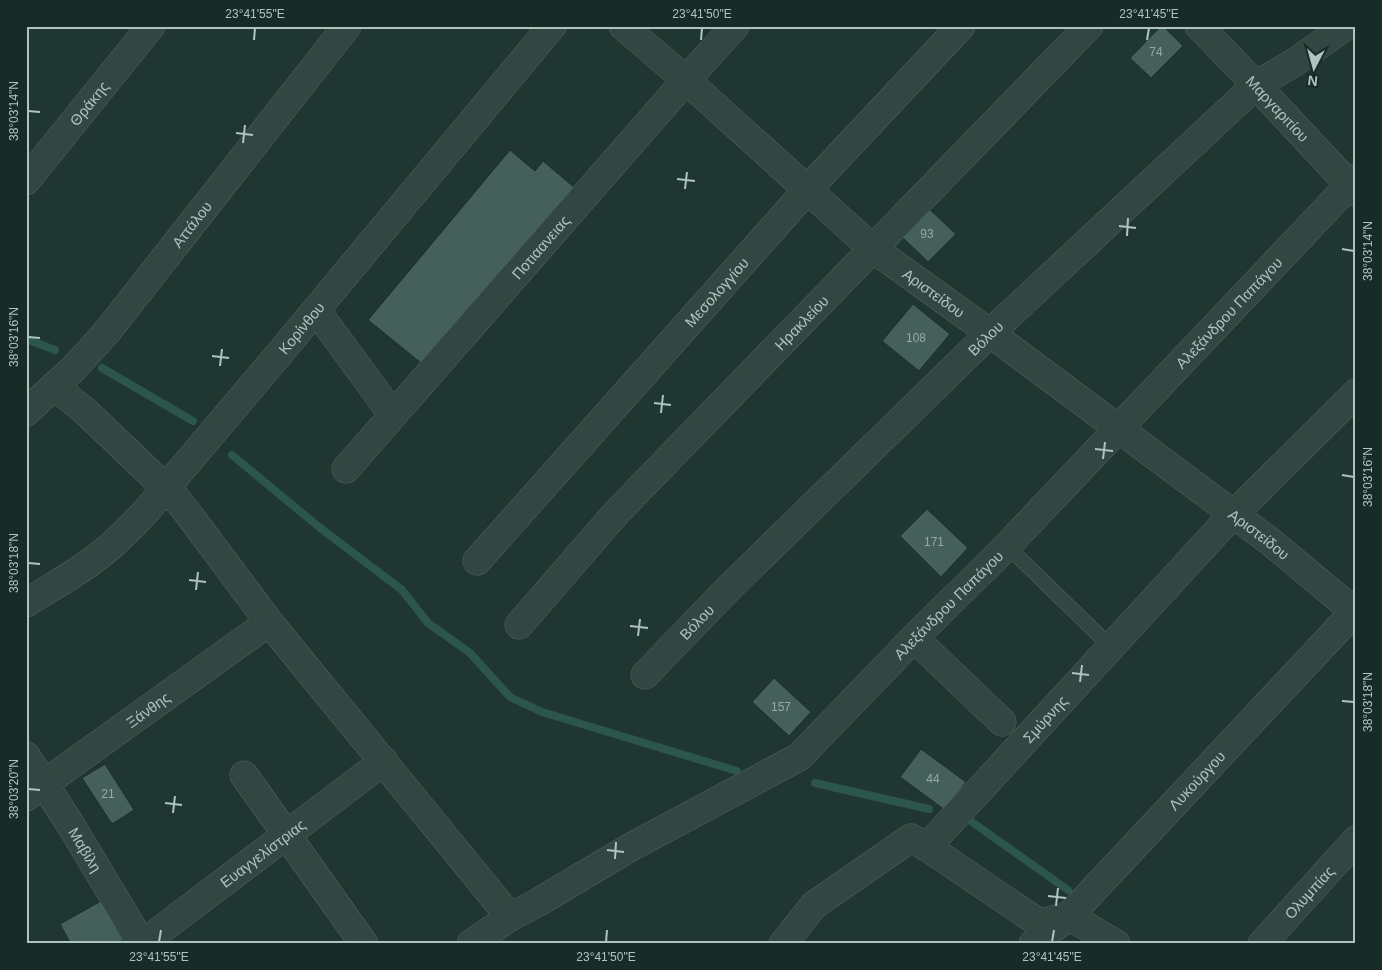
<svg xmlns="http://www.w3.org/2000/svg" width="1382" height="970" viewBox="0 0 1382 970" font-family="Arial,sans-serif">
<rect width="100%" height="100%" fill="#203631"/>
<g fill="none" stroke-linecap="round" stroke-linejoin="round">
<g stroke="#2c554c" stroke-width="8">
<path d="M26,339L55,350"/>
<path d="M102,368L193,421"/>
<path d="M232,455L319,527L402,590L428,623L470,653L510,697L542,712L737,771"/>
<path d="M815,783L929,809"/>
<path d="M972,822L1068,890"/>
</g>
</g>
<g fill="#45605a" stroke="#1a2d29">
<path d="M1161,26H1163L1183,46L1151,78L1130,58Z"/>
<path d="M510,150L535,171L543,161L575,188L426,367L368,320Z"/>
<path d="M926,206L956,234L928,262L899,234Z"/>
<path d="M913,304L950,334L919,371L882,341Z"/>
<path d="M927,509L968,548L941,577L900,536Z"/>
<path d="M774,678L811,712L789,736L752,702Z"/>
<path d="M921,749L966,782L945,810L900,777Z"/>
<path d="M105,764L134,810L112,824L82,778Z"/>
<path d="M101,901L123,940L116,944H71L60,924Z"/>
</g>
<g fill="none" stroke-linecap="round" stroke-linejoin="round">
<g stroke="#506560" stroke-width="15">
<path id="service" d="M1007,546L1111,647"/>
</g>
<g stroke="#506560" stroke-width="29">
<g id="minor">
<path id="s1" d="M623,26L686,80L872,248L990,333L1267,539L1356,613"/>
<path id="s2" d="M1199,26L1256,85L1356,192"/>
<path id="s3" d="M26,181L151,26"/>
<path d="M316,310L393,415"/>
<path d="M54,386L85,411L175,497L187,512L269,622L510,917"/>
<path id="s4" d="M26,412L73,369L106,333L347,26"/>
<path id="s5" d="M346,469L686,80L735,26"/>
<path id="s6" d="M477,561L807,190L961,26"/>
<path id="s7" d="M26,603C51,587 78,573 101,554C118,541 133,525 148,509L280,353L552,26"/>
<path id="s8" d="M519,625L617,512L1089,26"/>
<path d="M914,638L1002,722"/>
<path id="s9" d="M645,675L727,590L990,333L1256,85L1295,62L1346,26"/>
<path d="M244,775L364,944"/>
<path id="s10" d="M26,797L269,622"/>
<path id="s11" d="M927,847L1224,524L1356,393"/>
<path id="s12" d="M142,944L384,761"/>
<path d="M783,944L814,905L911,838L927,847L1039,923L1069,916L1116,944"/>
<path id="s13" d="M1033,944L1069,916L1356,610"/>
<path id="s14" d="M1262,944L1356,840"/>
</g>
</g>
<g stroke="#506560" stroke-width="29">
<g id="tertiary">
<path id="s15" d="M26,756L72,827L142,944"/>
<path id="s16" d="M471,944L510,917L537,903L631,847L799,757L914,638L1007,546L1356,178"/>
</g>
</g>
<use href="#service" stroke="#334742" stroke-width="14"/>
<use href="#minor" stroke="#334742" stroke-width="28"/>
<use href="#tertiary" stroke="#334742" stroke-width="28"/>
</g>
<path fill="none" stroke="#adc4bf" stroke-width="2" d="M254,40L255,28M701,40L702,28M1147,40L1149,28M28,111L40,112M236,133L253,135M243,143L245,125M677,179L695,181M685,189L687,172M1119,226L1136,228M1127,236L1128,218M1342,249L1354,251M28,337L40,338M212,356L229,358M220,366L222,349M654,403L671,405M661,413L663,395M1095,449L1113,451M1103,459L1105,442M1342,475L1354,477M28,563L40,564M189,580L206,582M196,590L198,572M630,626L648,628M638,636L640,619M1072,673L1089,675M1080,682L1082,665M1342,701L1354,702M28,789L40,790M165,803L182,805M173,813L175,796M607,850L624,852M615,859L616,842M1048,896L1066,898M1056,906L1058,888M159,942L161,930M606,942L607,930M1052,942L1054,930"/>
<g text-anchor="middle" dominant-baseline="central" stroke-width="4" stroke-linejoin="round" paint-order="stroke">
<g font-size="12" fill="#93aba6">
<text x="1156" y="52">74</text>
<text x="927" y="234">93</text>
<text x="916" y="338">108</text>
<text x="934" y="542">171</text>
<text x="781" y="707">157</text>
<text x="933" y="779">44</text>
<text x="108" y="794">21</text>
</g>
<g font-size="15" fill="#adc4bf" stroke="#192b27">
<text stroke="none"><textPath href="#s3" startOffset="100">Θράκης</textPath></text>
<text stroke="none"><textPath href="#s2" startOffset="114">Μαργαριτίου</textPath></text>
<text stroke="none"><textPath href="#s4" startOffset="251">Αττάλου</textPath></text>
<text stroke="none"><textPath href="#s5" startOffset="295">Ποτιαανειας</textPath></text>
<text stroke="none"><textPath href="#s6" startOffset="360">Μεσολογγίου</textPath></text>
<text stroke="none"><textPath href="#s1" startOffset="410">Αριστείδου</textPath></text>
<text stroke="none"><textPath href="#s16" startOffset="996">Αλεξάνδρου Παπάγου</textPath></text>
<text stroke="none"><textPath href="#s8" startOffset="414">Ηρακλείου</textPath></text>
<text stroke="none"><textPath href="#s7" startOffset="392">Κορίνθου</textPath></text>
<text stroke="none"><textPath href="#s9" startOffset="479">Βόλου</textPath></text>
<text stroke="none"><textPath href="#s1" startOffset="815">Αριστείδου</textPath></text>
<text stroke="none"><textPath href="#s16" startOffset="591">Αλεξάνδρου Παπάγου</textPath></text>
<text stroke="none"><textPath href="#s9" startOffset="74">Βόλου</textPath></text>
<text stroke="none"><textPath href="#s10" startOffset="150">Ξάνθης</textPath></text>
<text stroke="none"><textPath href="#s11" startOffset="174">Σμύρνης</textPath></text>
<text stroke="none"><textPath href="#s13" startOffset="232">Λυκούργου</textPath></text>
<text stroke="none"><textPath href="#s15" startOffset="111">Μαβίλη</textPath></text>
<text stroke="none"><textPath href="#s12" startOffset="151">Ευαγγελίστριας</textPath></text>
<text stroke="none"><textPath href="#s14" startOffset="70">Ολυμπίας</textPath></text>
</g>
</g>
<rect width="1382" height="970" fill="none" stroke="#192b27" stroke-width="55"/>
<g transform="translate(1314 68) rotate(186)" stroke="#192b27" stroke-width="4" paint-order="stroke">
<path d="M0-4L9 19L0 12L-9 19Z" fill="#adc4bf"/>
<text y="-8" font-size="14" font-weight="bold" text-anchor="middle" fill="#adc4bf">N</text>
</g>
<rect x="28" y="28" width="1326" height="914" fill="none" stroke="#adc4bf" stroke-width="2"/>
<g font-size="12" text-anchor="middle" fill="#adc4bf">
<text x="255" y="18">23°41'55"E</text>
<text x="702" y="18">23°41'50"E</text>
<text x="1149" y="18">23°41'45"E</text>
<text transform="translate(14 111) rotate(-90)" y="4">38°03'14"N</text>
<text transform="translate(1368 251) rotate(-90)" y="4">38°03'14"N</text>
<text transform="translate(14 337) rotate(-90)" y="4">38°03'16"N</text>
<text transform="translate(1368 477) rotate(-90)" y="4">38°03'16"N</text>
<text transform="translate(14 563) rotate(-90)" y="4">38°03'18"N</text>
<text transform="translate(1368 702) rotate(-90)" y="4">38°03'18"N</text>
<text transform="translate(14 789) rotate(-90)" y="4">38°03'20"N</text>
<text x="159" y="961">23°41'55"E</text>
<text x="606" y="961">23°41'50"E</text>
<text x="1052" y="961">23°41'45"E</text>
</g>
</svg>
